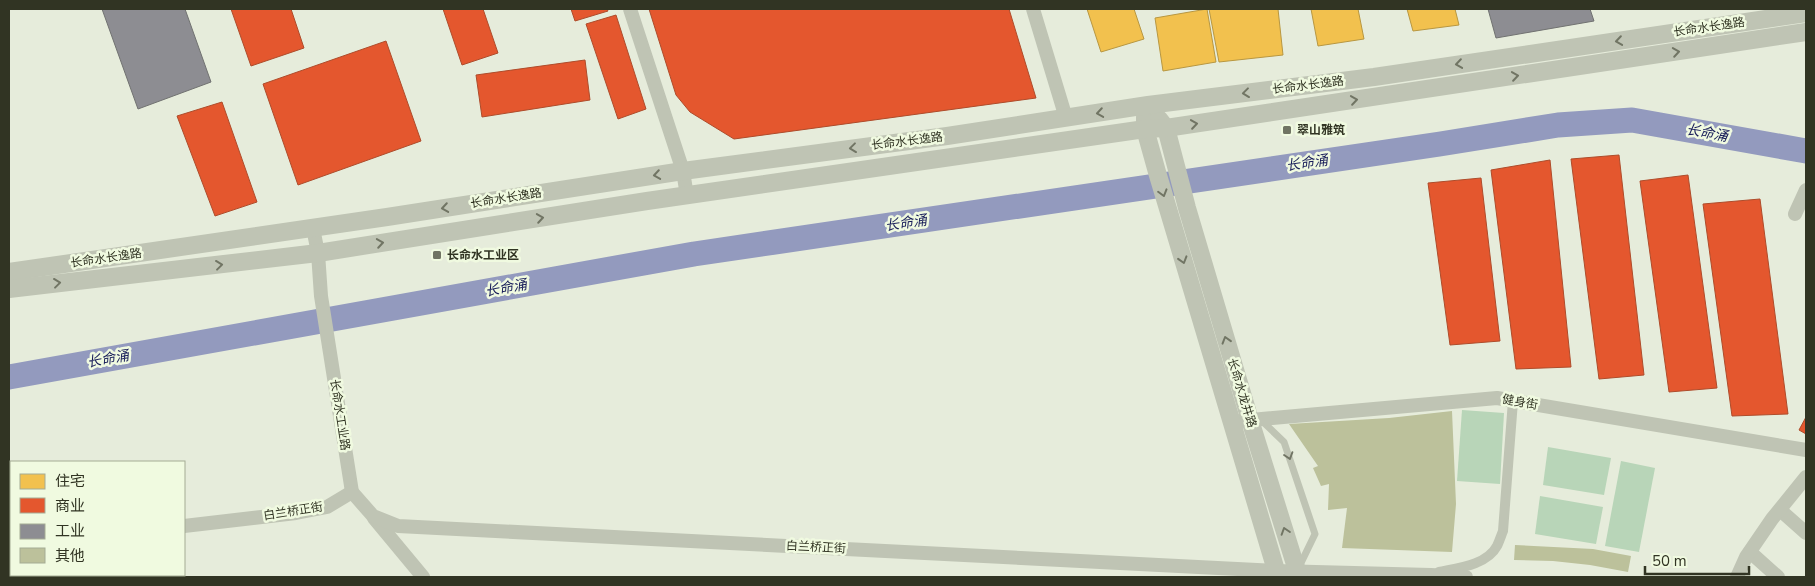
<svg xmlns="http://www.w3.org/2000/svg" width="1815" height="586" viewBox="0 0 1815 586" font-family="'Nunito Sans','Noto Sans SC',sans-serif">
<rect width="100%" height="100%" fill="#e6ecdb"/>
<g fill="#b8d5b8">
<path d="M1462,410L1504,413L1500,484L1457,481Z"/>
<path d="M1548,447L1611,458L1604,495L1543,485Z"/>
<path d="M1621,461L1655,468L1639,552L1605,546Z"/>
<path d="M1540,496L1603,507L1596,544L1535,534Z"/>
</g>
<g fill="#f2c14e" stroke="#b89741">
<path d="M1087,9H1134L1144,39L1101,52Z"/>
<path d="M1207,9L1216,62L1163,71L1155,18Z"/>
<path d="M1209,9H1278L1283,55L1219,62Z"/>
<path d="M1311,9H1358L1364,39L1318,46Z"/>
<path d="M1407,9H1455L1459,25L1413,31Z"/>
</g>
<g fill="#e4572e" stroke="#ae4c2b">
<path d="M231,9H291L304,48L251,66Z"/>
<path d="M443,9H483L498,53L462,65Z"/>
<path d="M571,9H607L608,11L575,21Z"/>
<path d="M649,9H1009L1036,98L734,139L690,112L676,95Z"/>
<path d="M616,15L646,109L618,119L586,24Z"/>
<path d="M386,41L421,141L298,185L263,84Z"/>
<path d="M585,60L590,100L482,117L476,75Z"/>
<path d="M222,102L257,202L215,216L177,116Z"/>
<path d="M1619,155L1644,375L1599,379L1571,159Z"/>
<path d="M1550,160L1571,367L1516,369L1491,170Z"/>
<path d="M1688,175L1717,388L1669,392L1640,181Z"/>
<path d="M1481,178L1500,341L1450,345L1428,183Z"/>
<path d="M1760,199L1788,414L1732,416L1703,204Z"/>
<path d="M1806,417V434L1799,430Z"/>
</g>
<g fill="#8d8d92" stroke="#717271">
<path d="M102,9H185L211,82L138,109Z"/>
<path d="M1488,9H1590L1594,21L1496,38Z"/>
</g>
<g fill="none" stroke-linecap="round" stroke-linejoin="round">
<path stroke="#939abe" stroke-width="25" d="M9,377L694,254L1440,144L1558,125L1632,120L1806,151"/>
</g>
<g fill="#bcc19b">
<path d="M1452,411L1456,504L1452,552L1342,548L1347,508L1328,510L1329,484L1321,486L1313,468L1318,466L1289,424L1389,418Z"/>
<path d="M1515,545L1593,549L1631,556L1628,572L1590,565L1553,561L1514,560Z"/>
</g>
<g fill="none" stroke-linecap="round" stroke-linejoin="round">
<path stroke="#bfc4b4" stroke-width="7" d="M1260,419L1284,442L1315,534L1299,567"/>
<path stroke="#bfc4b4" stroke-width="10" d="M1439,572C1458,568 1487,565 1497,546C1499,542 1501,536 1503,531L1513,401"/>
<g stroke="#bfc4b4" stroke-width="14">
<path d="M630,9L683,171L687,196"/>
<path d="M1033,9L1066,118"/>
<path d="M1795,214L1806,190"/>
<path d="M313,228L318,253L321,296L352,492"/>
<path d="M1240,421L1497,398L1806,450"/>
<path d="M1780,510L1806,533"/>
<path d="M374,518L423,577"/>
<path d="M184,526L296,513L327,507L352,492L373,516L398,526L1277,571L1431,575L1466,577"/>
<path d="M1750,552L1778,577"/>
<path d="M90,577L91,575"/>
<path d="M1737,577L1746,557L1772,519L1806,477"/>
</g>
<g stroke="#bfc4b4" stroke-width="18">
<path d="M1145,117V129L1157,172L1278,577"/>
<path d="M1159,119L1166,128L1187,208L1250,420L1299,577"/>
<path d="M9,272L387,217L683,171L947,136L1148,105L1374,77L1806,13"/>
<path d="M9,289L318,253L647,201L1145,129L1166,128L1806,32"/>
</g>
</g>
<defs><path id="oneway-chevron" d="M-2-3.5L2.5 0L-2 3.5" fill="none" stroke-width="1.6" stroke-linecap="round" stroke-linejoin="round" transform="scale(1.25)"/></defs>
<g stroke="#717564">
<use href="#oneway-chevron" transform="translate(1619 41) rotate(172)"/>
<use href="#oneway-chevron" transform="translate(1676 52) rotate(-9)"/>
<use href="#oneway-chevron" transform="translate(1459 64) rotate(172)"/>
<use href="#oneway-chevron" transform="translate(1515 76) rotate(-8)"/>
<use href="#oneway-chevron" transform="translate(1246 93) rotate(173)"/>
<use href="#oneway-chevron" transform="translate(1354 100) rotate(-8)"/>
<use href="#oneway-chevron" transform="translate(1100 113) rotate(171)"/>
<use href="#oneway-chevron" transform="translate(1194 124) rotate(-8)"/>
<use href="#oneway-chevron" transform="translate(853 148) rotate(173)"/>
<use href="#oneway-chevron" transform="translate(657 175) rotate(171)"/>
<use href="#oneway-chevron" transform="translate(1163 193) rotate(74)"/>
<use href="#oneway-chevron" transform="translate(445 208) rotate(171)"/>
<use href="#oneway-chevron" transform="translate(540 218) rotate(-9)"/>
<use href="#oneway-chevron" transform="translate(380 243) rotate(-9)"/>
<use href="#oneway-chevron" transform="translate(1183 260) rotate(73)"/>
<use href="#oneway-chevron" transform="translate(219 265) rotate(-7)"/>
<use href="#oneway-chevron" transform="translate(57 283) rotate(-7)"/>
<use href="#oneway-chevron" transform="translate(1226 340) rotate(-107)"/>
<use href="#oneway-chevron" transform="translate(1289 456) rotate(72)"/>
<use href="#oneway-chevron" transform="translate(1285 531) rotate(-108)"/>
</g>
<g fill="#707463" stroke="#f0fae0" stroke-width="2">
<rect x="1282" y="125" width="10" height="10" rx="2.5"/>
<rect x="432" y="250" width="10" height="10" rx="2.5"/>
</g>
<g text-anchor="middle" dominant-baseline="central" stroke-width="5" stroke-linejoin="round" paint-order="stroke">
<g font-size="12" fill="#313423" stroke="#f0fae0">
<text transform="translate(1709 27) rotate(-8)">长命水长逸路</text>
<text transform="translate(1308 85) rotate(-7)">长命水长逸路</text>
<text transform="translate(907 141) rotate(-7)">长命水长逸路</text>
<text transform="translate(506 198) rotate(-9)">长命水长逸路</text>
<text transform="translate(106 258) rotate(-8)">长命水长逸路</text>
<text transform="translate(1242 393) rotate(73)">长命水龙井路</text>
<text transform="translate(1520 402) rotate(10)">健身街</text>
<text transform="translate(340 415) rotate(81)">长命水工业路</text>
<text transform="translate(293 511) rotate(-9)">白兰桥正街</text>
<text transform="translate(816 547) rotate(3)">白兰桥正街</text>
</g>
<g font-size="12" font-weight="bold" fill="#313423" stroke="#f0fae0" text-anchor="start">
<text x="1297" y="130">翠山雅筑</text>
<text x="447" y="255">长命水工业区</text>
</g>
<g font-size="14" font-style="italic" fill="#161b58" stroke="#f0fae0">
<text transform="translate(1707 133) rotate(10)">长命涌</text>
<text transform="translate(1307 163) rotate(-8)">长命涌</text>
<text transform="translate(906 223) rotate(-8)">长命涌</text>
<text transform="translate(506 288) rotate(-10)">长命涌</text>
<text transform="translate(108 359) rotate(-10)">长命涌</text>
</g>
</g>
<rect width="1815" height="586" fill="none" stroke="#313423" stroke-width="20"/>
<rect x="10" y="461" width="175" height="115" fill="#f0fae0" stroke="#a4ab94"/>
<rect x="20" y="474" width="25" height="15" fill="#f2c14e" stroke="#a4ab94"/>
<text x="55" y="486" font-size="15" fill="#313423">住宅</text>
<rect x="20" y="498" width="25" height="15" fill="#e4572e" stroke="#a4ab94"/>
<text x="55" y="511" font-size="15" fill="#313423">商业</text>
<rect x="20" y="524" width="25" height="15" fill="#8d8d92" stroke="#a4ab94"/>
<text x="55" y="536" font-size="15" fill="#313423">工业</text>
<rect x="20" y="548" width="25" height="15" fill="#bcc19b" stroke="#a4ab94"/>
<text x="55" y="561" font-size="15" fill="#313423">其他</text>
<path d="M1645 566v8h104v-8" fill="none" stroke="#313423" stroke-width="2.5"/>
<text x="1652" y="566" font-size="15" fill="#313423" stroke="#f0fae0" stroke-width="4" paint-order="stroke">50 m</text>
</svg>
